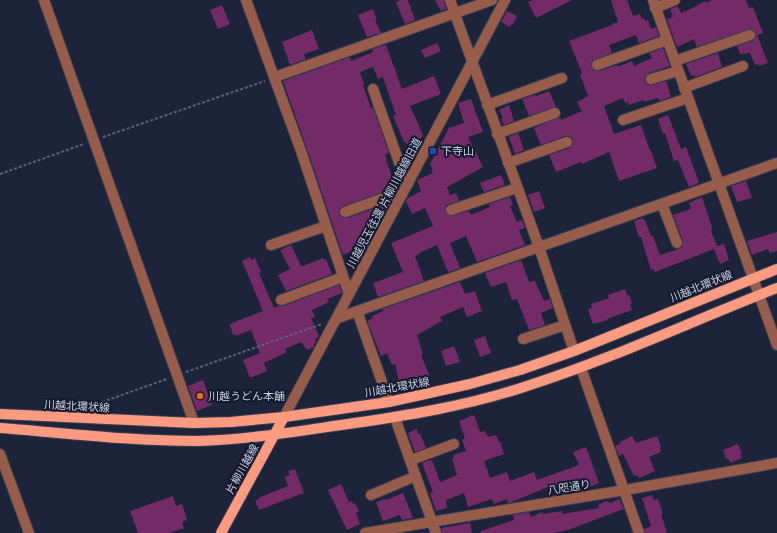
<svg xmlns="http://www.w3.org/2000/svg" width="777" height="533" viewBox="0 0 777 533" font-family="Montserrat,'Noto Sans JP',sans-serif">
<rect width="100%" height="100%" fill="#1d2339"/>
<g fill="#732b67">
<path d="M401,0H408L415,20L405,24L396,2Z"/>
<path d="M435,0H444L446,9L441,11Z"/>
<path d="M533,0H572L536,18L528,2Z"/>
<path d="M611,0H627L633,16L640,14L642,19L644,18L645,21L648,20L651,29L656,27L659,36L639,43L636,35L609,45L612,53L592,61L591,64L593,70L599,71L617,65V67L632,61L634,66L652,58L649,53L663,48L670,66L649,73L645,78L646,83L650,85L666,81L670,92H669L671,96L670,97L660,101L658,98L644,102L643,100L629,105L628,102L625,103L623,98L604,106L614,134L641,125L650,151H651L657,168L619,181L609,152L582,164L581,162L556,172L549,155L570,148L573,144V139L569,136H565L541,145L534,128L560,117L561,120L582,111L577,102L588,96L580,74L582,73L569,41L612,25V24L618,22Z"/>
<path d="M712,0H746L749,8L753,7L763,33L757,35L768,63L759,66L758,64L755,65L750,53L740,54L737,46L752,41L756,37V33L751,29L697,47L694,39L677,47L667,19L673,17L670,9L678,6L681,13L697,6V5L705,1L706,3Z"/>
<path d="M222,5L230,24L218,29L210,10Z"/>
<path d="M373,9L377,20H375L381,33L367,37L358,15Z"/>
<path d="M507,11L517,16L513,25L511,24L510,27L501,22Z"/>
<path d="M312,30L319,49L304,54L306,59L290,65L282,42Z"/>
<path d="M437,43L441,51L425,58L421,50Z"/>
<path d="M386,45L402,89L434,76L441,94L410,106L423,135L414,148L404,142L393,116L396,115L383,77L378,79L373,67L360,72L364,84L363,85L371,108L373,107L389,153L385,154L387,160H386L396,188L343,206L340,208L339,215L341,217L347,218L390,203L376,229L366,233L357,249L343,255L307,149L283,81L350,57L351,61L373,52L372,49Z"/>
<path d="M718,53L722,67L695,77L694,75L691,76L686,64Z"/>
<path d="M549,91L556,107L529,116L522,99L535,95L536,96Z"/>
<path d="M471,99L483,132L468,137L483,167L447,187L450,195L456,193L459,201L446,205L445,209V212L450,216L469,211L471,215L490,207L489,204L510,197L513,205L510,206L517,222L522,220L525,228L519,230L525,245L477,262L466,236L450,243L460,268L448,272L437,245L419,253V254L415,256L424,281L378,297L373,283L403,272L391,243L433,226L425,208L412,214L406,201L408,198L421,191L417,180L433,173L431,171L433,170L430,164L449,128L464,123L458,103Z"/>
<path d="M509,105L514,121L504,125L501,119L503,118L499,110Z"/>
<path d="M668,115L681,149L686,147L699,182L697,183V184L689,187L678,160L674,161L665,133L663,134L658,119Z"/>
<path d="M518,133L524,150L515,154L509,137Z"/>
<path d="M501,175L505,185L484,192L480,183Z"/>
<path d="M746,181L752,198L737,202L731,186Z"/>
<path d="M539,191L545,208L534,212L528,195Z"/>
<path d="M702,197L711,224L712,230L711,231L717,246L724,244L729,260L720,264L714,249L655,272L653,269L651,270L641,237H639L634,221L643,218V220H645L651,236H653L660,255L679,249L682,247L683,241L673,215L691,209L689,203Z"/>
<path d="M777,232V251L770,253L768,249L752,255L747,241Z"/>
<path d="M291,245L301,266H303L323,258L324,260L326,259L332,274L286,291L278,275L290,269L280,250Z"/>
<path d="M250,257L251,260L255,258L261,272L259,273L274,308L278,306H283L339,285L342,293L327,299L329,302L312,310L315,317L311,318L319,336L315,340L316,342L314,344V347L307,350L301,342L285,349L287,352L264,363L267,371L250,378L243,360L260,353L251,330L236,336V334L233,335L230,325L232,323L263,311L242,261Z"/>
<path d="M521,260L529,282L535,281L544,301L550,299L553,308L541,313L545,325L529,330L517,299L512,300L506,282L491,287L485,273Z"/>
<path d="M460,282L465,294L475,291L482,311L467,317L463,307L440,317L442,321L417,335L423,354L421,355L430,377L400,387L395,364L392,365L387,353L381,356L367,321L373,318L372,316L383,311L382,309Z"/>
<path d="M625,289L627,295H629L632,304H630L632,310L607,319L608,320L593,324L588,309L592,308L591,304L609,298L608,295Z"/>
<path d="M485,336L491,353L480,357L474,340Z"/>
<path d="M454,346L460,362L446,366L441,351Z"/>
<path d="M203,380L212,405L197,411L188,386Z"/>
<path d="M474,415L480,432L485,431L488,437L494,435L495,436L496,435L499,442L500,441L504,454L484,461L490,478L507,472L510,481L534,472L537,480L579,465L573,452L586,447L599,483L585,489L583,483L556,493L553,485L509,503H508L507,499L494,504L492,499L468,507L464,493L446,500L447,508L436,511L430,493L433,492L422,463L430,460V461L432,460L440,482L457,475L452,459L454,458L453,455L466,451L462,440L465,438L459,421Z"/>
<path d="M417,429L418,434L420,433L426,448L415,452L408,433Z"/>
<path d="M632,436L636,443L657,436L661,447L660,448L661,452L649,457L655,471L639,478L637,475L634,476L623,454L619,456L615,446L620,444V442Z"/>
<path d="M738,444L742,454H740L742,458L730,463L728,458L726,459L723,450Z"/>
<path d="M295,469L304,493L259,510L255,501L259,499L258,498L288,486L285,477L290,475L288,471Z"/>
<path d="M341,484L349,502L352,501L353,504L355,503L359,511L356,513L360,524L347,530L328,490Z"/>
<path d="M403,493L413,518L402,520L400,515L383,521L376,502L385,499L386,500Z"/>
<path d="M652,495L654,500L658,499L663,514H661L667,533H645L644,529L651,526L642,498Z"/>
<path d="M173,496L176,506L182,504L187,520L182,522L184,528L169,533H138L130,511Z"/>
<path d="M619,499L624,509L568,530L551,533H481V531L514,520L513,515L529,512L531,517L542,512L543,514L562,511V514L599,508L598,505L606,501L611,503Z"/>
<path d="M470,523L472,533H442L441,528Z"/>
</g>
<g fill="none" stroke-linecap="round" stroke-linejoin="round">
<g stroke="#393f54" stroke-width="12">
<g id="minor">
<path d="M44,0L194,423"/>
<path d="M246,0L301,151L349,294"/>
<path d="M450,0L539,247L574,351"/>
<path d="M653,0L777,345"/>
<path d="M655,8L675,0"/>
<path d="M675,61L750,35"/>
<path d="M597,65L667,40"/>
<path d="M275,77L492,0"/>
<path d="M651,79L678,71"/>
<path d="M684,88L743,66"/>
<path d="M373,89L407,185"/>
<path d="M487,105L562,78"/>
<path d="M623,120L688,98"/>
<path d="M497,134L555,113"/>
<path d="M508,163L567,142"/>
<path d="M662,204L677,243"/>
<path d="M451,210L517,188"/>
<path d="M345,212L395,194L402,195"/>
<path d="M271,245L326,226"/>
<path d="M281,300L343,277"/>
<path d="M357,311L389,402"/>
<path d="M338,318L777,163"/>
<path d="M523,339L565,325"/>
<path d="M581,368L639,533"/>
<path d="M284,417L505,0"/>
<path d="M395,418L436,533"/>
<path d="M0,454L29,533"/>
<path d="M411,460L454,444"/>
<path d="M371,495L416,476"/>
<path d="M365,533L625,490L777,463"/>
</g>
</g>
<g stroke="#393f54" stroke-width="12">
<g id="major">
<path d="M0,414L194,423L231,422L284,417L389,402L470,384L520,370L574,351L777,269"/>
<path d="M0,428C65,433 131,441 197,441C245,440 293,432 341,425C405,416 468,406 530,385C614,358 694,320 777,288"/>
<path d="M221,533L284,417"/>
</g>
</g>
<g stroke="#5c6276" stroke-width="2" stroke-dasharray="3 2" stroke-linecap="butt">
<path d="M103,137L265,81"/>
<path d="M0,174L84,144"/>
<path d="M186,372L322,324"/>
<path d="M102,402L167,379"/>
</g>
<use href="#minor" stroke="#985c4b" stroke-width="10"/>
<use href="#major" stroke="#fe9a7f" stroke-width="10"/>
</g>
<rect fill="#1a4fb4" stroke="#14192f" stroke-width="1.5" x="429" y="147" width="8" height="8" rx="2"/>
<circle fill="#e8710a" stroke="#14192f" stroke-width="1.5" cx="200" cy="396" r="4"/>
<g text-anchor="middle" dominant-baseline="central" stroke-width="4" stroke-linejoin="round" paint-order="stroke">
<g font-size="11" fill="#ced3e2" stroke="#14192f" text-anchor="start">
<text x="441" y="151">下寺山</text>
<text x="208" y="396">川越うどん本舗</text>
</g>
<g font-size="11" fill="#ced3e2" stroke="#14192f">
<text transform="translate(384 203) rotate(-62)">川越児玉往還 片柳川越線旧道</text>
<text transform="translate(701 286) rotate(-22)">川越北環状線</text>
<text transform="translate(397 387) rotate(-10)">川越北環状線</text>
<text transform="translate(77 406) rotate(3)">川越北環状線</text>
<text transform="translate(242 469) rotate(-61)">片柳川越線</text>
<text transform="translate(569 487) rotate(-9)">八咫通り</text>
</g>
</g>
</svg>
